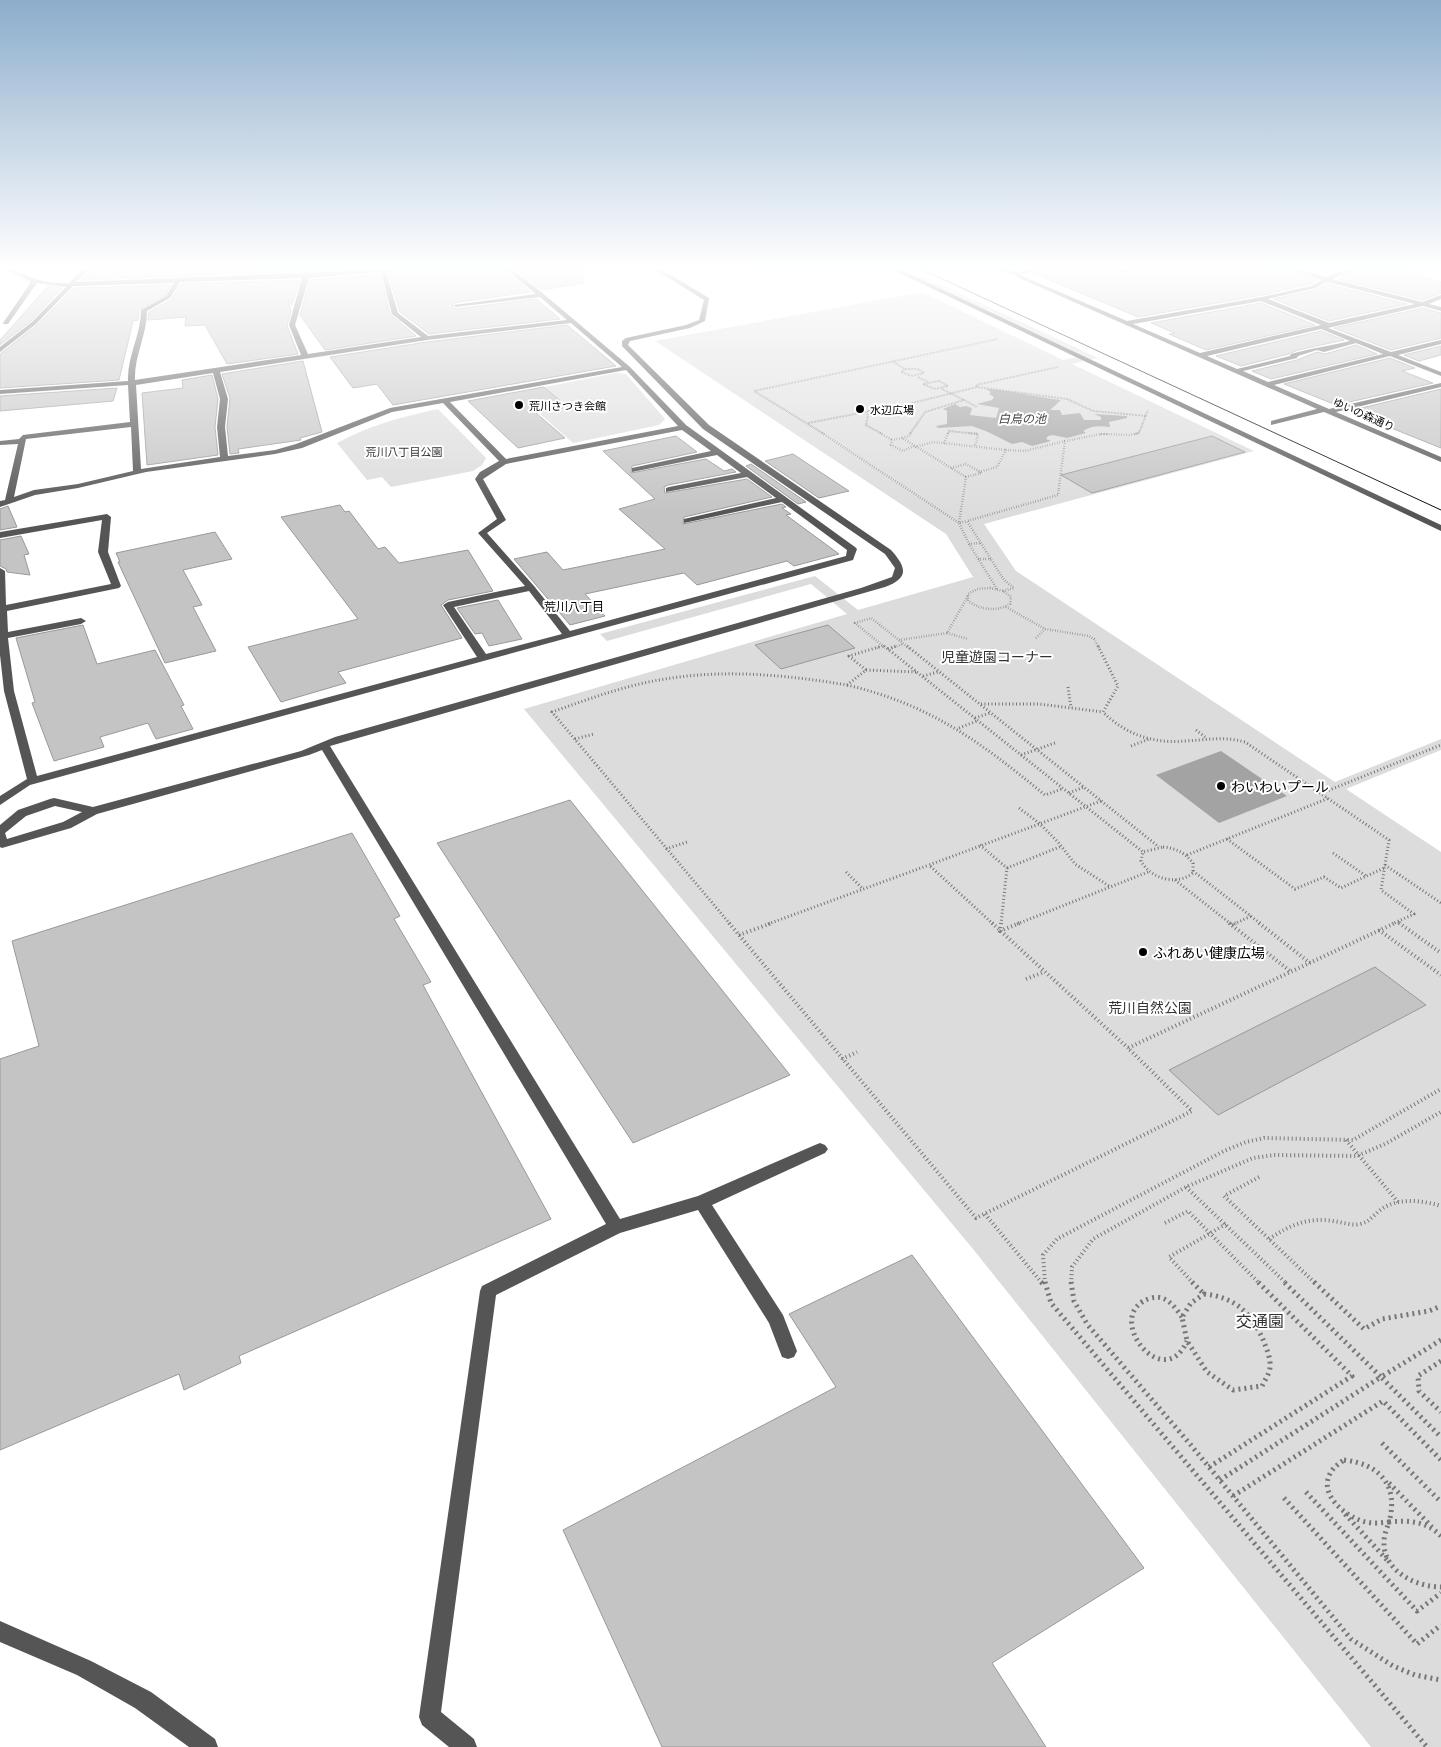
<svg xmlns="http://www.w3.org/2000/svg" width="1441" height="1747" viewBox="0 0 1441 1747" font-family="'Exo 2','Noto Sans JP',sans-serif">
<rect width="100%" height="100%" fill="#fff"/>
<g fill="#dcdcdc">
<path d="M925,277L1098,358L1072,364L1254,451L984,524L1016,571L1335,782L1441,739V750L1346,789L1441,852V1747H1371L973,1249L524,709L847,614L811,584L607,641L600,634L815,576L858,610L973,577L946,534L655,341L922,292L1063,360L1083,356L917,278Z"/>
<path d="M616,373L626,374L665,419L659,425L573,443L539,413L569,407L545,387Z"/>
<path d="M438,409L486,458L482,465L473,471L391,487L382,477L367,480L337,443C370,425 401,417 438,409Z"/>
</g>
<g fill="#a3a3a3">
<path d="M986,389C1013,391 1035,397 1061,400L1050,410H1060L1062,415L1080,413L1084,420H1101V417L1094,414L1127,416V418L1109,422L1110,427C1100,426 1092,425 1083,431L1086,433L1067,438L1053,435L1048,436L1046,439L1051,441L1032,446L1022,442L1012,444L988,432L972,426L938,428L936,426L947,424V411L943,409L955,404L960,407L966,406L972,408L970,415L996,418L999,408L977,404L992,400L994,397L989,394L991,392Z"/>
<path d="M1221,751L1287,796L1219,823L1156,775Z"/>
</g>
<g fill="#c4c4c4" stroke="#999">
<path d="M92,269H351L81,280Z"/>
<path d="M401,269H503L530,292L453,303L452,307L456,309L536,299L560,319L429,334L400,312L388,273Z"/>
<path d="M515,269H583L584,283L542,290Z"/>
<path d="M1045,269H1114L1127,276L1133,273L1129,269H1288L1317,280L1310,284L1262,295L1138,317L1033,273Z"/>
<path d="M1359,269H1400L1441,282V293L1422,300L1338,279Z"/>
<path d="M380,274L390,314L416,336L325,350L300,315L310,280Z"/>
<path d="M300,280L292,305L288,299L291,311L287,326L298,354L227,364L205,325L185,326L186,317L148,320L149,312L171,300L181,284Z"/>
<path d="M1327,284L1407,304L1329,321L1274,299L1315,290Z"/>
<path d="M171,285L165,295L139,310L138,320L133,321L119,380L0,388V354L37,325L74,288Z"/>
<path d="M48,286L62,288L31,321L0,345V340Z"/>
<path d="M1261,303L1315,325L1206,350L1169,334L1175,333L1151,323Z"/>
<path d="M1423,308L1441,313V338L1391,350L1334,328Z"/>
<path d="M567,325L616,366L393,405L377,384L353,388L330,357L427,342Z"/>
<path d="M1321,331L1344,340L1298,350L1289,354L1241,366L1216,356Z"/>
<path d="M1356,345L1377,354L1271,379L1252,371L1297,360L1317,352L1325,354Z"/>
<path d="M1441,346V355L1419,361L1404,355Z"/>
<path d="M1390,358L1415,368L1402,371L1433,383L1336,405L1284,384Z"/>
<path d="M303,361L322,432L300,438L301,440L238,449L239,453L230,454L227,427L230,398L222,374Z"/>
<path d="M212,375L218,399L215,427L218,455L147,465L142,393L183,388L182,380Z"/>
<path d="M544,387L568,407L536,413L565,438L518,448L468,401Z"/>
<path d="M117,388L113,401L0,411V396Z"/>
<path d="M1441,389V448L1349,411Z"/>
<path d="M676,436L697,452L632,466L631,473L706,459L724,471L732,469L736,472L668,485L664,487L665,493L747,479L772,497L684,517L683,524L782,504L786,507L782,508L791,514L786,515L839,554L794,566L787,561L697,585L684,573L585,594L605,616L570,625L514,559L547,552L563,570L665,549L619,509L655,499L603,451Z"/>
<path d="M1212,436L1245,452L1092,493L1061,475Z"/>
<path d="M793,454L849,491L819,498L765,461Z"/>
<path d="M751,464L806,502L798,504L746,466Z"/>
<path d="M340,505L345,512L349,511L378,549L385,547L399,563L468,550L493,591L448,600L441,605L462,638L338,672L346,683L281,702L248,647L358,619L281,517Z"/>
<path d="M8,506L17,527L0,530V509Z"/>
<path d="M215,532L232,559L183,570L202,605L193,607L216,651L165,663L118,562H120L116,553Z"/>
<path d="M21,536L29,554L24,555L30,575L7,572L6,569L0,566V540Z"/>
<path d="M498,600L522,639L489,646L482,633L475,634L457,608Z"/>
<path d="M83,625L97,664L155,650L184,705L181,706L193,729L156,739L148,723L100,737L104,747L54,761L32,703L35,702L16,638Z"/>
<path d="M828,625L855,648L781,669L755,645Z"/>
<path d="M570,800L790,1075L633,1143L437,843Z"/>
<path d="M352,833L400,916L394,919L431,982L423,985L551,1219L239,1356L241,1363L184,1390L179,1374L0,1450V1059L39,1046L12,941Z"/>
<path d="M1375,967L1426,1005L1218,1115L1169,1070Z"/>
<path d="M912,1255L1144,1568L992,1663L1046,1747H662L563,1530L836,1387L789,1314Z"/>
</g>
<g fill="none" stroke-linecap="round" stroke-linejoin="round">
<g stroke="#777" stroke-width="2" stroke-dasharray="0.5 1" stroke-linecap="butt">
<path d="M892,361L905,369"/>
<path d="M905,369H918L924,373L912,376L901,372Z"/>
<path d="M918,377L928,382"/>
<path d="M939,381L948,386L935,389L923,384Z"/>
<path d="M977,387L976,385L1058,367"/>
<path d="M964,400L977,407"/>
<path d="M869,410L866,425L882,434"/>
<path d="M808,423L908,404L977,387L1067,399L1093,411L1147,416"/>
<path d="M824,434L754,391L998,339"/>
<path d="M910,434L925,412L964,400L942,389"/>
<path d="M948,434L949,431L978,434"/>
<path d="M1100,434H1109"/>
<path d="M1134,434L1139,433L1148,410"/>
</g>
<g stroke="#777" stroke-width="2.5" stroke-dasharray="0.5 2" stroke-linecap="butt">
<path d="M822,433L959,523L967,521"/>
<path d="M880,433L892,440"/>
<path d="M911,433L909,436L902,438L966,477"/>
<path d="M969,433L978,434L975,446"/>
<path d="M902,438L892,440L891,445L903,451L914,446"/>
<path d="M944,443L948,433"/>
<path d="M915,447L933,442L1006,450"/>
<path d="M951,468L966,464L982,473L966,477L959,523L969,544L997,589"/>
<path d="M979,472L997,467L1006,450L1025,451L1065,441"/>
<path d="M969,544L981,543"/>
<path d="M978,559H991"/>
<path d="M990,588L1003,591L1011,597L1010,604C996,612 981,610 968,601V594L977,589Z"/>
<path d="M1003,591L1014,588L1004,580L967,521L1058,495L1065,441L1101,434L1131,435L1139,433"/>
<path d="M1006,607L1045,629L1089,636L1094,639L1099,648"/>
<path d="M947,633L968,639"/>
<path d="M1036,638L1045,629"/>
<path d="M899,640L909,648"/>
<path d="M883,646L885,648"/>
<path d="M877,648L883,646L855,623L871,618L899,640L947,633L968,596"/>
<path d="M892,648L903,644"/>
</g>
<g stroke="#777" stroke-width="3" stroke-dasharray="1 2.5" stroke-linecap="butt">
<path d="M884,646L1143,852"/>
<path d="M907,646L1159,847"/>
<path d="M1098,646L1118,686L1103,712C1125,734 1153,744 1184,741C1206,740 1223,736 1245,742L1389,840L1381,890L1414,914L1392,924"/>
<path d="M888,649L896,646"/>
<path d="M866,670L916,672"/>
<path d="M923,676L938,672"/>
<path d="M847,685C931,705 979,741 1045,795L1062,789"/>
<path d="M1068,687L1071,708"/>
<path d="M981,704H1039L1103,712"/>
<path d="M975,718L990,713"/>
<path d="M959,728L977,721"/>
<path d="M1196,730L1205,737"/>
<path d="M575,739L594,734"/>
<path d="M1131,746L1149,739"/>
<path d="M1021,755L1055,743"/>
<path d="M1069,793L1084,787"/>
<path d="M1322,793L1441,745"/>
<path d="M1019,808L1039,823L1058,842L1075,864L1109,886"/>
<path d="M1227,839L1295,889L1324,877L1341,888L1384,868"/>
<path d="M980,845L1007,868L1001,924"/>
<path d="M1163,847C1176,848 1185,853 1193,863V873C1177,886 1151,879 1141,861L1143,852Z"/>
<path d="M666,849L687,842"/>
<path d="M1333,853L1366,876"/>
<path d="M1187,855L1329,798"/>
<path d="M1385,865L1441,903"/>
<path d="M1007,868L1062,846"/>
<path d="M1193,871L1261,924"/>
<path d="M846,872L863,889"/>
<path d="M1175,880L1231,924"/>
<path d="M1398,922L1401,924"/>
<path d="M730,924L552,712C589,699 626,685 665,679C726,669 787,675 847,685L866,670L849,656L882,646"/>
<path d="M768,924L929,865"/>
<path d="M993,924L929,865L1101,801"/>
<path d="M1017,924L1148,872"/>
<path d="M1234,924L1251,916"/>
</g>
<g stroke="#777" stroke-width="4" stroke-dasharray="1 3" stroke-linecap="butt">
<path d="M729,923L976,1218L1192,1111L1128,1048L1395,923"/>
<path d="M992,923L1128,1048"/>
<path d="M1001,923L1000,931L1020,923"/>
<path d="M1229,923L1290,971"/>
<path d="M1259,923L1310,963"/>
<path d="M1399,923L1441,953"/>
<path d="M1232,925L1236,923"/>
<path d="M1379,930L1441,975"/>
<path d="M739,935L772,923"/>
<path d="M1026,979L1044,972"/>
<path d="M842,1059L857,1052"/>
<path d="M1346,1140L1398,1202"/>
<path d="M1259,1177L1224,1196L1315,1283"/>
<path d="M1186,1187L1286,1283"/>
<path d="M985,1214L1042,1283"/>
<path d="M1165,1223L1188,1211L1259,1283"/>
<path d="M1269,1239C1290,1225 1308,1217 1333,1221C1342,1222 1351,1226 1360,1224C1369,1222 1372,1217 1379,1211C1396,1197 1421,1200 1441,1206"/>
<path d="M1045,1283L1043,1255L1057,1239L1224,1151L1246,1142L1264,1138L1353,1140L1441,1089"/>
<path d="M1071,1283L1072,1267L1093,1239L1186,1187L1253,1158L1274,1155L1357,1156L1385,1144L1441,1112"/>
<path d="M1193,1283L1169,1257L1226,1224"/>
</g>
<g stroke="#777" stroke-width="5" stroke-dasharray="2 4" stroke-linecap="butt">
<path d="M1041,1282L1044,1285"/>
<path d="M1045,1282L1051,1303L1427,1747"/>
<path d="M1071,1282L1074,1301L1087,1324L1190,1444L1351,1639L1393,1666L1415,1675L1441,1680"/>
<path d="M1192,1282L1204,1294"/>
<path d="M1314,1282L1364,1329L1382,1319L1429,1311L1441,1306"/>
<path d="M1204,1294C1235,1297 1252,1313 1264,1342C1267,1350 1271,1359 1270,1368C1269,1374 1265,1380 1262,1386L1233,1390L1207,1372L1187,1341L1182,1317L1191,1303Z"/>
<path d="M1182,1317C1175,1307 1166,1294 1151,1298C1100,1313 1163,1396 1187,1341"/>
<path d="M1441,1340L1381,1377L1441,1437"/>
<path d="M1441,1361L1418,1376L1419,1391L1441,1412"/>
<path d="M1382,1443L1441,1502"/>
<path d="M1344,1460C1380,1464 1399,1486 1389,1522C1380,1523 1371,1524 1362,1521C1334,1511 1310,1481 1344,1460Z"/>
<path d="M1209,1467L1352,1376L1258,1282"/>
<path d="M1220,1480L1381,1377L1284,1282"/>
<path d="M1389,1483L1432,1527"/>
<path d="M1306,1492L1417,1611L1441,1593"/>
<path d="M1233,1496L1383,1401L1441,1460"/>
<path d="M1284,1498L1417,1644L1441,1625"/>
<path d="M1345,1514L1388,1561"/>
<path d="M1441,1536C1426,1521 1409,1520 1389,1522C1387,1528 1384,1535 1384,1542C1383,1571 1416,1587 1441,1587"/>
</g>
<g fill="#555" fill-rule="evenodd">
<path d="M5,269C17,269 25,276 36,279C47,283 58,283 69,283L83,269H89L76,282L399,269L386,272L398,313L428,336L567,320L540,297L456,307L453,305L536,294L505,269H512L539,290L630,367L686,425L855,547L857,549L853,560L30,785L0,805V796L27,779L4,691L0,655V568L5,571L6,605L111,584L98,552L102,520L0,538V532L107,514L111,517L108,552L121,586L119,588L7,611L8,632L81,618L86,621L81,624L8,638L14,691L37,776L477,657L443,605L448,602L525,586L478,533L497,519L475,479L480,472L499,461L443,403L392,412L302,448L275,454L146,472L78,488L35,495L0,507V501L5,500L18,444L0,445V441L19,439L23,435L130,422L128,385L0,394V390L128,381C127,356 141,335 141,310L166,296L174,283L73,286L36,324L0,352V347L32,322L66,287L37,283L8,324H4L3,323L31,282ZM381,272L392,314L421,337L308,354L295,325L309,278ZM302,278L289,325L301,355L135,380C134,356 147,335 147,311L170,298L180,282ZM571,323L622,367L390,408L296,444L275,450L228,456L225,427L228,399L220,372L427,340ZM626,370L678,426L506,459L450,402ZM213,373L220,399L217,427L220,457L141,469L136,385ZM131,427L133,471L78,484L34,490L14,497L26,439ZM682,430L711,451L632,468V472L717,455L741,473L669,487L666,488V492L747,477L776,498L684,519V523L782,502L847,550L846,556L570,631L534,586L487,533L506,520L483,479L506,464ZM529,591L562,634L486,654L454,607Z"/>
<path d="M654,269H661L709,298L705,321L690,328L630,341L628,345L709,425L891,550C907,568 909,578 885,587L330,746L620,1219L698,1196L815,1145L820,1143L825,1145L828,1149L825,1153L712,1205L783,1315L797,1351L794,1357L788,1359L782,1357L769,1323L698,1210L620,1233L496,1295L441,1712L474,1739L477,1747H449L422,1725L419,1717L480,1291L482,1286L606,1224L322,750L309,755L97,814L71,828L2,848L0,847V825L18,810L50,799L54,798L93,807L301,751L335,737L861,588L892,577L895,568L885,554L703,429L622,346V341L626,338L686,325L699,320L704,300ZM55,806L82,812L63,822L7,839L5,833L26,816Z"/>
<path d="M891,269H899L1441,525V531Z"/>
<path d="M999,269H1007L1014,272L1043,269L1020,275L1127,321L1262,297L1311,286L1322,280L1290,269H1299L1326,277L1337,272L1357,269L1332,279L1422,302L1441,295V299L1429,304L1441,307V311L1423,306L1328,328L1391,352L1441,340V344L1398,355L1441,372V376L1390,356L1274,385L1329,409L1441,383V387L1336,412L1441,457V462L1324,412L1271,425V421L1317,409ZM1327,282L1415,304L1329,323L1268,299L1315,288ZM1261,301L1321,325L1200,353L1133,324ZM1321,329L1350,341C1330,346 1311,348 1291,354L1290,356L1237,369L1207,356ZM1356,343L1383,354L1268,382L1243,371L1297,358L1298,356L1317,350L1324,352Z"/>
<path d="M1116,269H1125L1131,272L1128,274Z"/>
<path d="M0,1621L91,1661L151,1692L215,1739L218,1747H189L135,1708L77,1675L0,1642Z"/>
</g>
<path stroke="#000" stroke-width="1" d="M921,269L1441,510"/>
</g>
<linearGradient id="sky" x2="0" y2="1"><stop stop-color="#8cadcc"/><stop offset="0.52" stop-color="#fff"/><stop offset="1" stop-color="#fff" stop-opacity="0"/></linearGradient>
<rect width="1441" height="514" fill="url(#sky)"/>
<g fill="#000" stroke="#fff" stroke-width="2">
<circle cx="519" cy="405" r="5"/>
<circle cx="860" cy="409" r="5"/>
<circle cx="1221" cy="786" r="5"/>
<circle cx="1143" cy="952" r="5"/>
</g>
<g text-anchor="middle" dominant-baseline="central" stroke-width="4" stroke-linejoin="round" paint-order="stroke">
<g font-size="11" fill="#000" stroke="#fff" text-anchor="start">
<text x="529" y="405">荒川さつき会館</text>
<text x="870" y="409">水辺広場</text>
</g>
<g font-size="11" fill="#000" stroke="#fff">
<text transform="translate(1364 414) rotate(24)">ゆいの森通り</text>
</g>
<g font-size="11" fill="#333" stroke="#fff">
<text x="404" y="451">荒川八丁目公園</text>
</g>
<g font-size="12" font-style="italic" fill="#444" stroke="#fff">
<text x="1022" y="418">白鳥の池</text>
</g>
<g font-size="12" fill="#000" stroke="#fff">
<text x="574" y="606">荒川八丁目</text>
</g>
<g font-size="14" fill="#333" stroke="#fff">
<text x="997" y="656">児童遊園コーナー</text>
<text x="1150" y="1007">荒川自然公園</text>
</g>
<g font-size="14" fill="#000" stroke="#fff" text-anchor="start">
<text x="1231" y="786">わいわいプール</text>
<text x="1153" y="952">ふれあい健康広場</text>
</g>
<g font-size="16" fill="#333" stroke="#fff">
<text x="1260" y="1320">交通園</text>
</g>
</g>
</svg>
